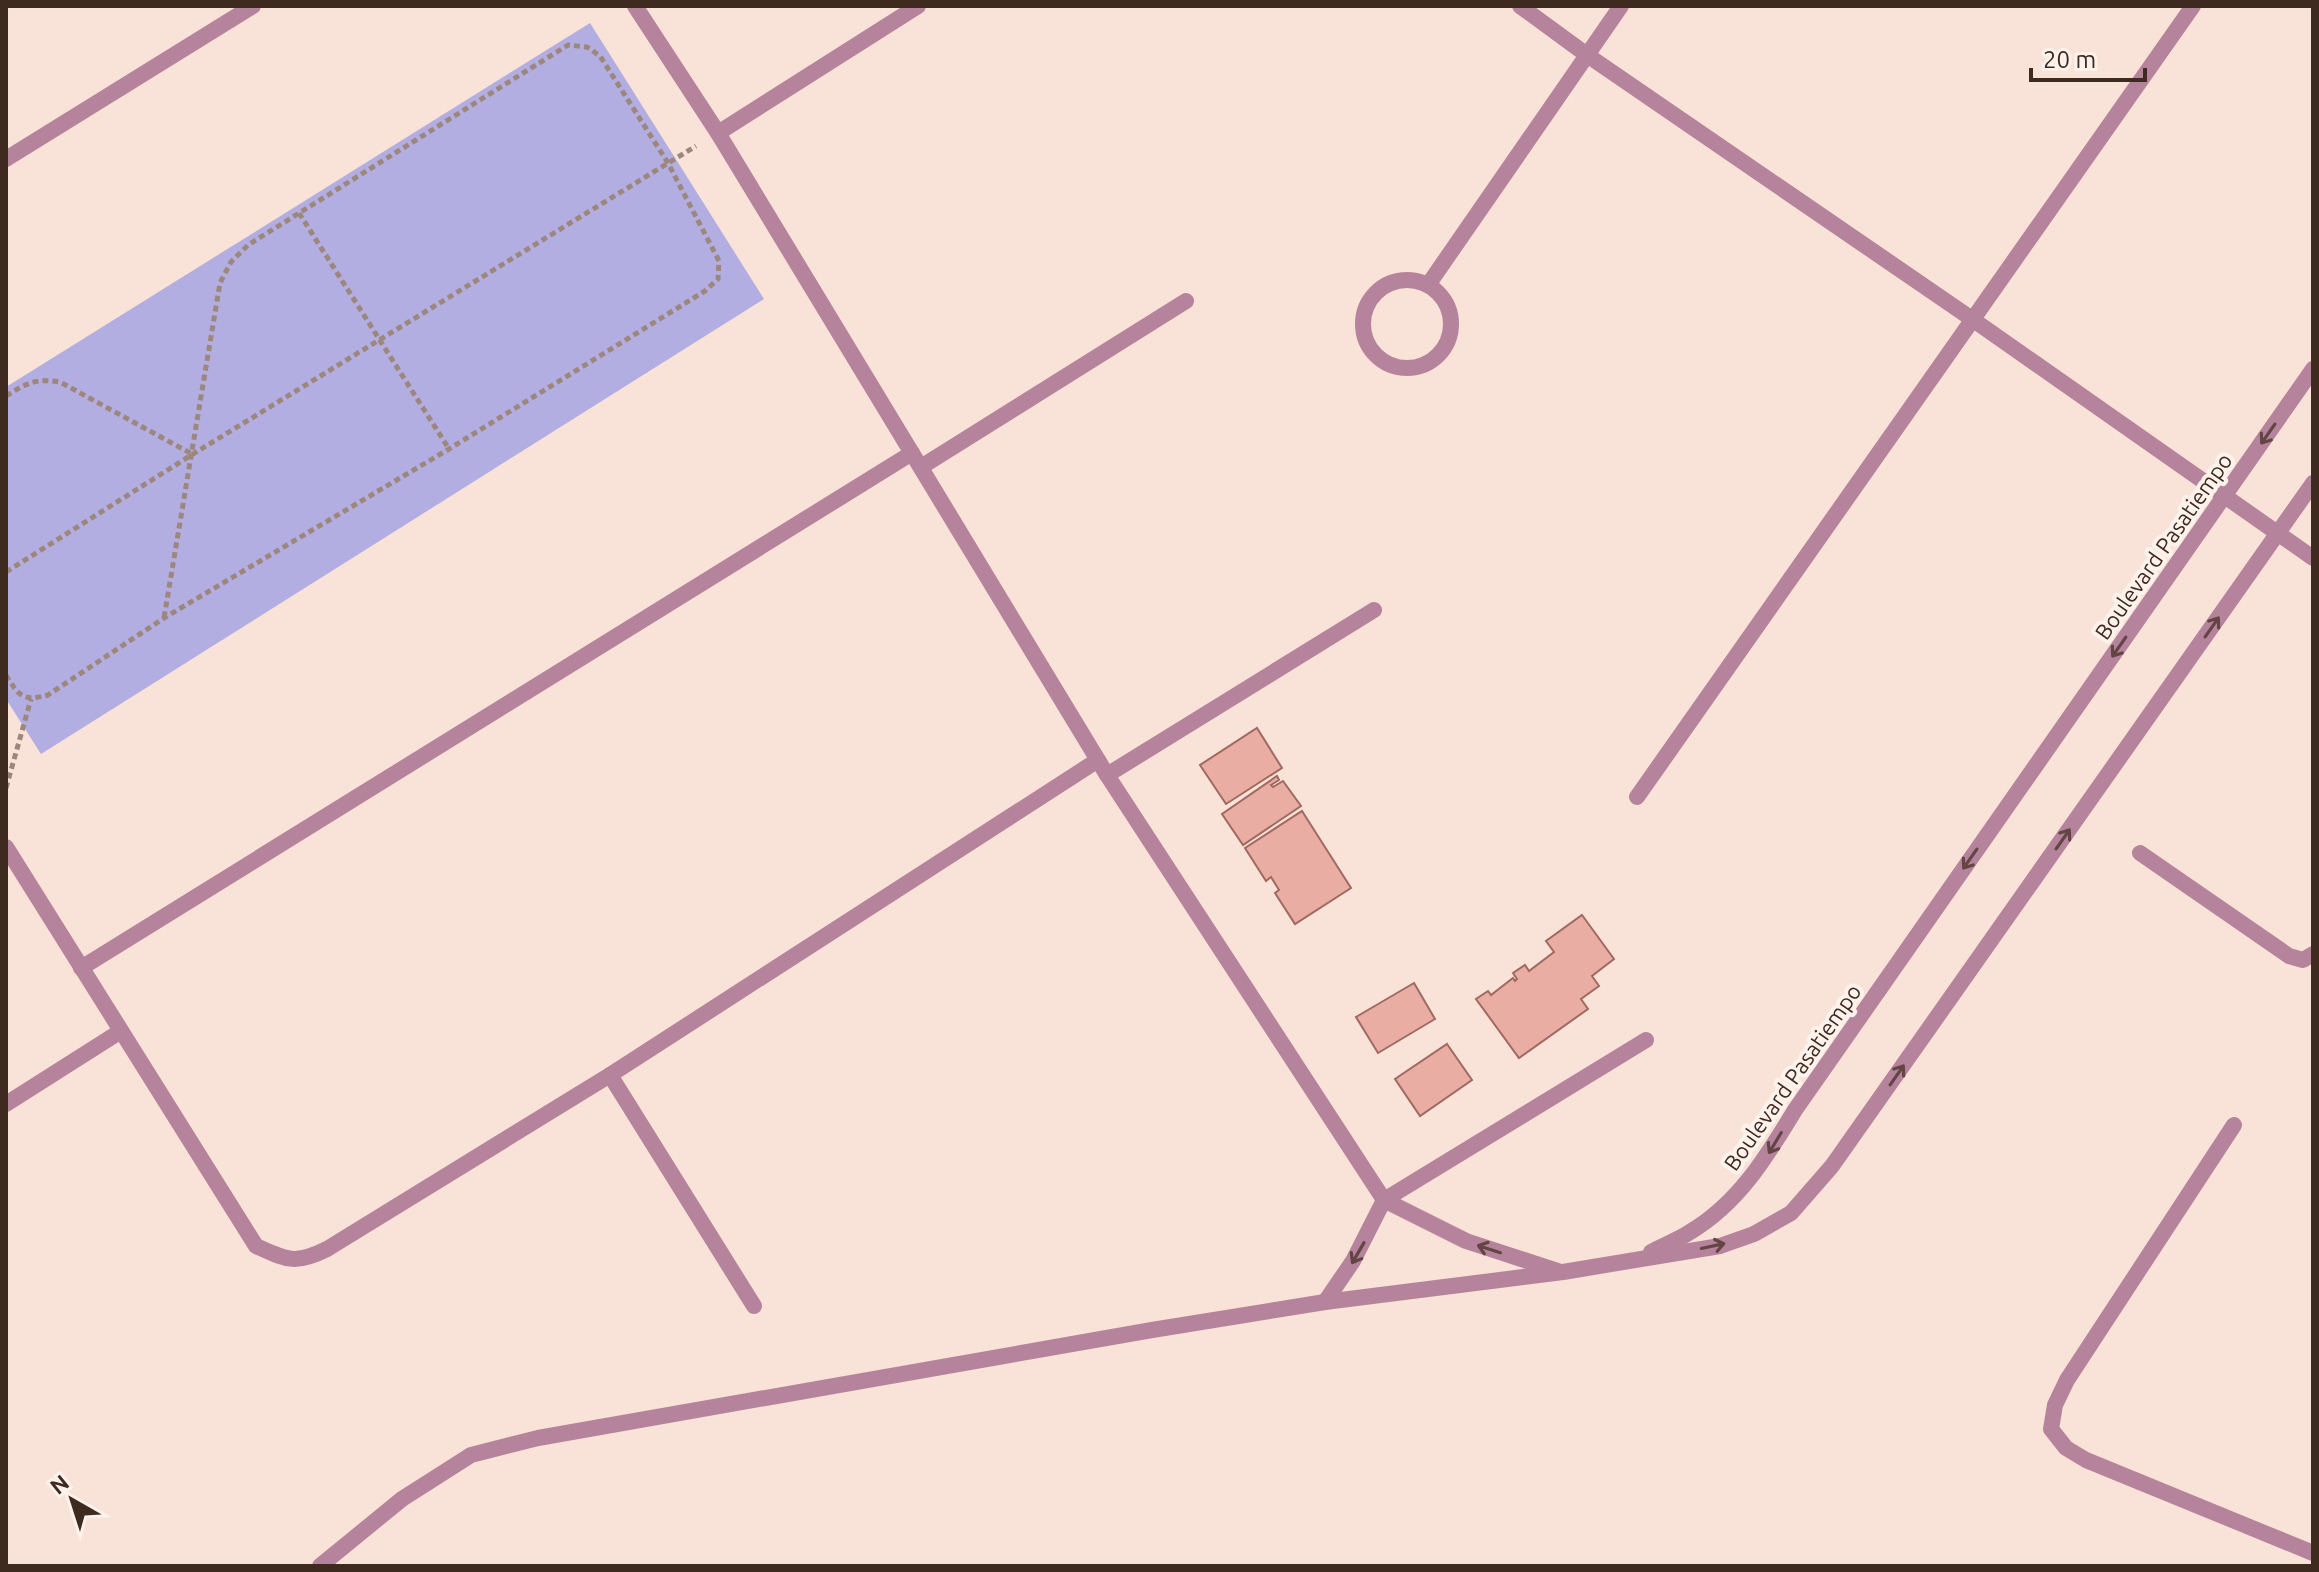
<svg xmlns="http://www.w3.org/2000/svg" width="2319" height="1572" viewBox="0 0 2319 1572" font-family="Ubuntu,sans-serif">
<rect width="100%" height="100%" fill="#f9e2d7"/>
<path fill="#b2aee2" d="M590,23L764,299L41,754L6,699V387Z"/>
<g fill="#eaada4" stroke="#a06961" stroke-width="2">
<path d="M1257,728L1282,768L1226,804L1200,765Z"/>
<path d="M1277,776L1279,780L1271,785L1273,787L1283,781L1301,806L1243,845L1222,814Z"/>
<path d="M1302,811L1351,888L1295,924L1275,893L1279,890L1271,877L1266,881L1245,848Z"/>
<path d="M1582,915L1614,959L1592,976L1599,986L1581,999L1588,1009L1519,1058L1476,999L1488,991L1491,995L1513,978L1515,981L1517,979L1513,973L1525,965L1529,971L1554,952L1546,941Z"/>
<path d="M1414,983L1435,1019L1378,1053L1356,1017Z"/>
<path d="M1447,1044L1472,1080L1420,1116L1395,1079Z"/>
</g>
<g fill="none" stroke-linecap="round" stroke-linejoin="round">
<g stroke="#9d877c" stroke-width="5" stroke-dasharray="6 4" stroke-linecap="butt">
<path d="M299,213L449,449"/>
<path d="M6,396C27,383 35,378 60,382L192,454"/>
<path d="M6,572L193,454L696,146"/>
<path d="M6,675C19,696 23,702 48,695L164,618L449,449L705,291L718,279L719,261L668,163L600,56L587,47L568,45L248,245L231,262L220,283L164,618"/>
<path d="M6,788L31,699"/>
</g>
<g stroke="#b6839c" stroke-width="16">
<path d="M635,6L718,133L1107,775L1384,1200L1466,1241L1558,1271"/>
<path d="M1520,6L1587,55L1972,319L2313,558"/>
<path d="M718,133L918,6"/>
<path d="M6,159L253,6"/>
<circle cx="1407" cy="324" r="44"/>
<path d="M1428,285L1621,6"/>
<path d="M921,467L1186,301"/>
<path d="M1107,775L1374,610"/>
<path d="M1637,797L2193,6"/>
<path d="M6,847L256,1246C287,1260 295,1265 327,1249L610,1075L1098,760"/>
<path d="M2140,853L2289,956L2303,960L2313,954"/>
<path d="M81,968L912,453"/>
<path d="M610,1075L754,1306"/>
<path d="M6,1104L121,1031"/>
<path d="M2234,1125L2067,1380L2055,1405L2051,1429L2066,1448L2086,1460L2313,1553"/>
<path d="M1651,1252C1664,1245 1678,1240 1690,1232C1739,1203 1767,1156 1795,1110L2313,369"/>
<path d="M1325,1302L1353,1261L1384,1200L1646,1040"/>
<path d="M320,1566L402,1499L471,1455L538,1438L1152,1330L1325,1302L1563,1272L1720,1246L1754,1234L1791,1213L1832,1166L2313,483"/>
</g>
</g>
<defs><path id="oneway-shaft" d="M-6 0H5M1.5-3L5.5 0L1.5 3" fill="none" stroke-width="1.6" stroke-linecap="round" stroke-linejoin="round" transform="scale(2)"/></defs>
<g stroke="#634544">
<use href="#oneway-shaft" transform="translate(2268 434) rotate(125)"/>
<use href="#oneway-shaft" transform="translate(2212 627) rotate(-55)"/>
<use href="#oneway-shaft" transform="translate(2119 647) rotate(125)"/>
<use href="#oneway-shaft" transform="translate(2063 839) rotate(-55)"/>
<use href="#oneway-shaft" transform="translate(1970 859) rotate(125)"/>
<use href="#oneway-shaft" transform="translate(1897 1075) rotate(-55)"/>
<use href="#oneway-shaft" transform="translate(1775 1143) rotate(121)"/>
<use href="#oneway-shaft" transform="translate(1713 1246) rotate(-12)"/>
<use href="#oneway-shaft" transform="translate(1489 1249) rotate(-162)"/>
<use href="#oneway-shaft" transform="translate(1358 1253) rotate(120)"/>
</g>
<g text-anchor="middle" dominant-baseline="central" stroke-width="8" stroke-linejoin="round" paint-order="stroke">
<g font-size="22" fill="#3f2a1f" stroke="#fef2ec">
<text transform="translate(2163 546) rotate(-55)">Boulevard Pasatiempo</text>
<text transform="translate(1792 1077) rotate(-55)">Boulevard Pasatiempo</text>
</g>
</g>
<rect width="2319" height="1572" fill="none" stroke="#3f2a1f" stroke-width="16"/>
<g transform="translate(72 1500) rotate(321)" stroke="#fef2ec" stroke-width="6" paint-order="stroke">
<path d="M0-6L14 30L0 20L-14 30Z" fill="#3f2a1f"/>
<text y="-12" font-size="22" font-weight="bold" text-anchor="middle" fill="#3f2a1f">N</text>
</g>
<path d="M2031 68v12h114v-12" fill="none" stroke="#3f2a1f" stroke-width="4"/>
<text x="2043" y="68" font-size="24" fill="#3f2a1f" stroke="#fef2ec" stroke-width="6" paint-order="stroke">20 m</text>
</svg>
